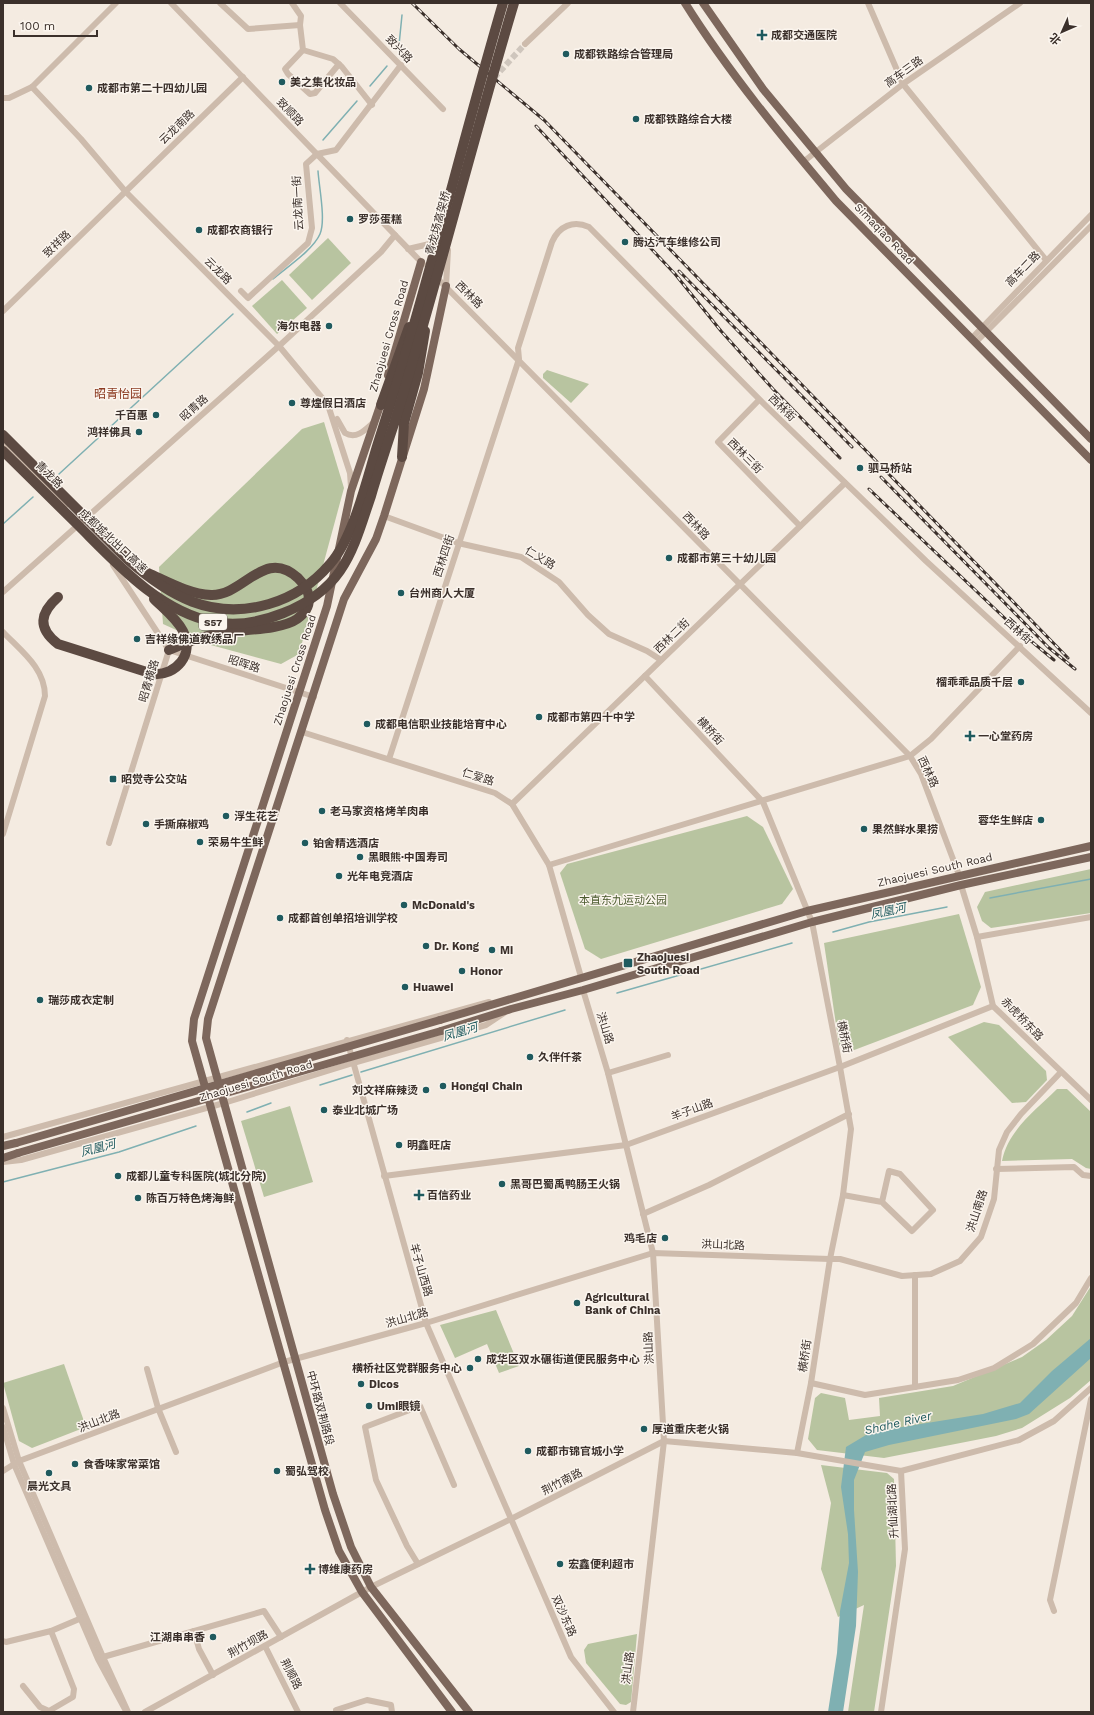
<svg xmlns="http://www.w3.org/2000/svg" width="1094" height="1715" viewBox="0 0 1094 1715" font-family="'Work Sans','Noto Sans SC',sans-serif">
<rect width="100%" height="100%" fill="#f4ebe1"/>
<g fill="#b8c4a0">
<path d="M328,238L351,263L312,300L289,275Z"/>
<path d="M282,280L307,308L277,334L252,306Z"/>
<path d="M547,370L589,384L571,403L543,378V374Z"/>
<path d="M324,422L344,488L299,654L281,664L207,644L163,624L159,567L302,429Z"/>
<path d="M747,816L763,827L793,889L782,904L601,959L585,949L560,873L567,864Z"/>
<path d="M1091,869V913L991,928L982,921L977,907L985,892Z"/>
<path d="M959,914L981,987L973,1005L849,1052L839,1045L824,943Z"/>
<path d="M984,1022L999,1025L1046,1071L1047,1080L1026,1102L1012,1103L948,1037Z"/>
<path d="M1057,1089H1067L1091,1112V1169L1086,1168L1072,1159L1002,1161C1008,1130 1036,1110 1057,1089Z"/>
<path d="M290,1106L313,1182L264,1197L241,1121Z"/>
<path d="M1091,1286V1380L1070,1398L1022,1428L996,1436L884,1458L817,1450L808,1439L815,1398L821,1393L845,1398L849,1420L880,1416L879,1398L953,1386L1022,1357L1046,1340L1072,1316Z"/>
<path d="M496,1310L519,1366L499,1373L487,1344L455,1358L440,1325Z"/>
<path d="M64,1364L86,1427L32,1448L19,1441L3,1383Z"/>
<path d="M821,1465L887,1473L894,1479L896,1566L874,1712H848L864,1605L838,1617L821,1569L831,1503Z"/>
<path d="M637,1634L631,1702L626,1705L620,1704L586,1663L584,1650L588,1644Z"/>
</g>
<path fill="#7fb0b2" d="M1091,1338V1358L1029,1414L1016,1419L889,1445L865,1452L854,1480V1510L858,1572L856,1626L843,1712H828L837,1653L840,1611L849,1563L848,1534L841,1487L846,1447L871,1432L983,1414L1020,1403L1052,1371Z"/>
<g fill="none" stroke-linecap="round" stroke-linejoin="round">
<g stroke="#7fb0b2" stroke-width="1.5">
<path d="M399,45L402,15"/>
<path d="M370,86L387,66"/>
<path d="M323,140L357,101"/>
<path d="M273,279C287,267 313,250 320,234C326,220 319,187 318,171"/>
<path d="M59,474L233,314"/>
<path d="M3,524L33,497"/>
<path d="M990,898L1091,879"/>
<path d="M833,932L869,922L947,907"/>
<path d="M617,993L792,943"/>
<path d="M361,1072L565,1010"/>
<path d="M320,1085L352,1075"/>
<path d="M247,1112L271,1103"/>
<path d="M3,1182L119,1152L196,1126"/>
</g>
<path stroke="#cfc6bd" stroke-width="6" stroke-dasharray="6 3" stroke-linecap="butt" d="M494,78L525,44"/>
<g stroke="#cdbbac" stroke-width="6">
<path d="M171,3L423,264"/>
<path d="M220,3L248,29L300,25"/>
<path d="M292,3L301,16L300,25L303,50L333,59L342,67L372,105"/>
<path d="M340,3L443,109"/>
<path d="M868,3L903,84L1046,260"/>
<path d="M525,44L568,3"/>
<path d="M303,50L285,69L288,74L310,94L315,93L339,64"/>
<path d="M32,87L81,139L125,191L279,346L328,405L350,473L351,487"/>
<path d="M3,98H9L32,87L116,3"/>
<path d="M803,162L903,84L1020,3"/>
<path d="M408,249L438,242"/>
<path d="M435,276L910,756L921,774L959,875"/>
<path d="M446,286L448,250"/>
<path d="M241,291L248,298L308,243L312,228L306,164L317,154L336,150L401,65"/>
<path d="M3,311L243,77"/>
<path d="M971,339L1091,215"/>
<path d="M975,343L1091,226"/>
<path d="M759,400L718,442L800,526"/>
<path d="M337,419L345,433C357,440 366,429 375,421"/>
<path d="M3,443L66,505"/>
<path d="M384,516L458,543L521,557L559,582L588,615L609,634L647,651L661,660"/>
<path d="M3,592L279,346L381,252L395,235"/>
<path d="M3,632C21,651 45,668 45,696L3,834"/>
<path d="M169,650L314,697"/>
<path d="M645,676L763,802L812,922L840,1067L851,1129L843,1195L830,1259L811,1383L797,1453"/>
<path d="M302,732L495,793L512,804L549,865L581,977"/>
<path d="M389,759L519,359L518,348L552,242C559,226 573,220 589,227L765,405L926,561L1091,713"/>
<path d="M512,804L845,483"/>
<path d="M109,843L169,650L113,565"/>
<path d="M549,865L910,756L931,739L1020,646"/>
<path d="M961,885L977,937L993,1006L1091,1100"/>
<path d="M977,937L1091,917"/>
<path d="M583,990L608,1073L653,1253L664,1441L633,1712"/>
<path d="M347,1040L426,1323L571,1657L614,1712"/>
<path d="M608,1073L668,1055"/>
<path d="M3,1137L489,1002"/>
<path d="M3,1162L21,1160L224,1103L353,1063L486,1025L504,1013"/>
<path d="M996,1169L1074,1167L1083,1175L1091,1176"/>
<path d="M384,1176L626,1145L840,1067L993,1006"/>
<path d="M843,1195L882,1202L912,1231L933,1210L900,1174L889,1171L882,1202"/>
<path d="M643,1214L709,1185L849,1114"/>
<path d="M915,1275V1387"/>
<path d="M147,1369L158,1408L176,1452"/>
<path d="M811,1383L865,1395L958,1380L994,1368L1033,1344L1076,1303L1091,1278"/>
<path d="M3,1408L19,1461L103,1657L128,1712"/>
<path d="M3,1427L14,1464L98,1659L126,1711"/>
<path d="M3,1471L19,1461L284,1362L426,1323L653,1253L830,1259H840L902,1276L931,1274L960,1261L981,1237L994,1199L999,1150L1007,1132L1021,1114L1061,1072"/>
<path d="M418,1564L407,1546L376,1480L365,1427L420,1406L454,1485"/>
<path d="M1054,1611L1050,1600L1091,1399"/>
<path d="M194,1631L199,1649L213,1675"/>
<path d="M3,1641L6,1642L51,1631L84,1617"/>
<path d="M265,1646L298,1712"/>
<path d="M103,1657L264,1611L281,1637"/>
<path d="M23,1686L40,1707L49,1711L73,1697L74,1689L51,1631"/>
<path d="M336,1710L367,1700L391,1705L392,1712"/>
<path d="M145,1712L371,1587L511,1519L664,1441L797,1453L901,1471L1019,1440L1054,1421L1091,1388"/>
<path d="M881,1712L905,1549L901,1471"/>
</g>
<g stroke="#7d675c" stroke-width="8">
<path d="M685,3C729,73 783,138 836,201L1091,460"/>
<path d="M703,3L763,89L846,189L1091,439"/>
<path d="M446,286L424,389L384,516L376,539L344,599L208,1019L206,1038L333,1494L351,1547L371,1587L469,1712"/>
<path d="M388,375L421,262"/>
<path d="M382,400L351,491L327,606L194,1019L192,1041L325,1510L339,1551L362,1592L452,1712"/>
<path d="M440,1020L807,911L1091,846"/>
<path d="M441,1031L511,1009L583,990L812,922L961,885L1091,857"/>
<path d="M3,1146L16,1143"/>
<path d="M3,1158L18,1153"/>
</g>
<g stroke="#5c4a42" stroke-width="10">
<path d="M381,405L409,327"/>
<path d="M402,457L404,423L418,373L425,331"/>
<path d="M148,573C168,582 189,594 211,595C244,596 264,547 298,578C303,583 309,591 309,599C309,607 304,614 297,619C280,631 236,629 214,634C199,638 183,644 169,650"/>
</g>
<g stroke="#3b302b" stroke-width="3">
<g id="rail">
<path d="M412,3L459,49L544,120L1068,658"/>
<path d="M536,126L675,274L721,331L773,389L840,458"/>
<path d="M679,271L852,447"/>
<path d="M881,477L1048,647L1075,669"/>
<path d="M869,489L1014,627L1054,660"/>
</g>
</g>
<use href="#rail" stroke="#fbf5ee" stroke-width="1.5" stroke-dasharray="4.5" stroke-linecap="butt"/>
<g stroke="#7d675c" stroke-width="8">
<path d="M16,1143L440,1020"/>
<path d="M18,1153L441,1031"/>
</g>
<g stroke="#5c4a42" stroke-width="10">
<path d="M3,435L127,559C169,596 212,621 269,604C293,597 313,584 330,564C354,537 367,478 378,443C425,298 460,149 503,3"/>
<path d="M3,451C28,476 54,501 79,526C117,564 159,611 214,622C256,630 315,607 340,571C355,549 362,522 371,496C378,472 386,448 394,424C437,284 472,143 514,3"/>
<path d="M58,597C40,613 37,628 58,644L153,674C176,676 195,654 183,631C177,619 164,609 154,599"/>
</g>
</g>
<g fill="#1f5a5e" stroke="#fbf5ee" stroke-width="1.5">
<path d="M760 29h4v4h4v4h-4v4h-4v-4h-4v-4h4z"/>
<circle cx="566" cy="54" r="4"/>
<circle cx="282" cy="82" r="4"/>
<circle cx="89" cy="88" r="4"/>
<circle cx="636" cy="119" r="4"/>
<circle cx="350" cy="219" r="4"/>
<circle cx="199" cy="230" r="4"/>
<circle cx="625" cy="242" r="4"/>
<circle cx="329" cy="326" r="4"/>
<circle cx="292" cy="403" r="4"/>
<circle cx="156" cy="415" r="4"/>
<circle cx="139" cy="432" r="4"/>
<circle cx="860" cy="468" r="4"/>
<circle cx="669" cy="558" r="4"/>
<circle cx="401" cy="593" r="4"/>
<circle cx="137" cy="639" r="4"/>
<circle cx="1021" cy="682" r="4"/>
<circle cx="539" cy="717" r="4"/>
<circle cx="367" cy="724" r="4"/>
<path d="M968 730h4v4h4v4h-4v4h-4v-4h-4v-4h4z"/>
<rect x="109" y="775" width="8" height="8" rx="2"/>
<circle cx="322" cy="811" r="4"/>
<circle cx="226" cy="816" r="4"/>
<circle cx="1041" cy="820" r="4"/>
<circle cx="146" cy="824" r="4"/>
<circle cx="864" cy="829" r="4"/>
<circle cx="200" cy="842" r="4"/>
<circle cx="305" cy="843" r="4"/>
<circle cx="360" cy="857" r="4"/>
<circle cx="339" cy="876" r="4"/>
<circle cx="404" cy="905" r="4"/>
<circle cx="280" cy="918" r="4"/>
<circle cx="426" cy="946" r="4"/>
<circle cx="492" cy="950" r="4"/>
<rect x="623" y="958" width="10" height="10" rx="2"/>
<circle cx="462" cy="971" r="4"/>
<circle cx="405" cy="987" r="4"/>
<circle cx="40" cy="1000" r="4"/>
<circle cx="530" cy="1057" r="4"/>
<circle cx="443" cy="1086" r="4"/>
<circle cx="426" cy="1090" r="4"/>
<circle cx="324" cy="1110" r="4"/>
<circle cx="399" cy="1145" r="4"/>
<circle cx="118" cy="1176" r="4"/>
<circle cx="502" cy="1184" r="4"/>
<path d="M417 1189h4v4h4v4h-4v4h-4v-4h-4v-4h4z"/>
<circle cx="138" cy="1198" r="4"/>
<circle cx="665" cy="1238" r="4"/>
<circle cx="577" cy="1303" r="4"/>
<circle cx="478" cy="1359" r="4"/>
<circle cx="470" cy="1368" r="4"/>
<circle cx="361" cy="1384" r="4"/>
<circle cx="369" cy="1406" r="4"/>
<circle cx="644" cy="1429" r="4"/>
<circle cx="528" cy="1451" r="4"/>
<circle cx="75" cy="1464" r="4"/>
<circle cx="277" cy="1471" r="4"/>
<circle cx="49" cy="1473" r="4"/>
<circle cx="560" cy="1564" r="4"/>
<path d="M308 1563h4v4h4v4h-4v4h-4v-4h-4v-4h4z"/>
<circle cx="213" cy="1637" r="4"/>
</g>
<g text-anchor="middle" dominant-baseline="central" stroke-width="3" stroke-linejoin="round" paint-order="stroke">
<rect fill="#fbf5ee" stroke="#756b66" stroke-width="1" x="199" y="614" width="28" height="16" rx="3"/>
<g font-size="10" font-weight="bold" fill="#3b302b">
<text x="213" y="622">S57</text>
</g>
<g font-size="11" font-weight="bold" fill="#3b302b" stroke="#fbf5ee" text-anchor="start">
<text x="771" y="35">成都交通医院</text>
<text x="574" y="54">成都铁路综合管理局</text>
<text x="290" y="82">美之集化妆品</text>
<text x="97" y="88">成都市第二十四幼儿园</text>
<text x="644" y="119">成都铁路综合大楼</text>
<text x="358" y="219">罗莎蛋糕</text>
<text x="207" y="230">成都农商银行</text>
<text x="633" y="242">腾达汽车维修公司</text>
<text x="321" y="326" text-anchor="end">海尔电器</text>
<text x="300" y="403">尊煌假日酒店</text>
<text x="148" y="415" text-anchor="end">千百惠</text>
<text x="131" y="432" text-anchor="end">鸿祥佛具</text>
<text x="868" y="468">驷马桥站</text>
<text x="677" y="558">成都市第三十幼儿园</text>
<text x="409" y="593">台州商人大厦</text>
<text x="145" y="639">吉祥缘佛道教绣品厂</text>
<text x="1013" y="682" text-anchor="end">榴乖乖品质千层</text>
<text x="547" y="717">成都市第四十中学</text>
<text x="375" y="724">成都电信职业技能培育中心</text>
<text x="978" y="736">一心堂药房</text>
<text x="121" y="779">昭觉寺公交站</text>
<text x="330" y="811">老马家资格烤羊肉串</text>
<text x="234" y="816">浮生花艺</text>
<text x="1033" y="820" text-anchor="end">蓉华生鲜店</text>
<text x="154" y="824">手撕麻椒鸡</text>
<text x="872" y="829">果然鲜水果捞</text>
<text x="208" y="842">荣易牛生鲜</text>
<text x="313" y="843">铂舍精选酒店</text>
<text x="368" y="857">黑眼熊·中国寿司</text>
<text x="347" y="876">光年电竞酒店</text>
<text x="412" y="905">McDonald's</text>
<text x="288" y="918">成都首创单招培训学校</text>
<text x="434" y="946">Dr. Kong</text>
<text x="500" y="950">Mi</text>
<text x="637" y="957">Zhaojuesi<tspan x="637" dy="13">South Road</tspan></text>
<text x="470" y="971">Honor</text>
<text x="413" y="987">Huawei</text>
<text x="48" y="1000">瑞莎成衣定制</text>
<text x="538" y="1057">久伴仟茶</text>
<text x="451" y="1086">Hongqi Chain</text>
<text x="418" y="1090" text-anchor="end">刘文祥麻辣烫</text>
<text x="332" y="1110">泰业北城广场</text>
<text x="407" y="1145">明鑫旺店</text>
<text x="126" y="1176">成都儿童专科医院(城北分院)</text>
<text x="510" y="1184">黑哥巴蜀禹鸭肠王火锅</text>
<text x="427" y="1195">百信药业</text>
<text x="146" y="1198">陈百万特色烤海鲜</text>
<text x="657" y="1238" text-anchor="end">鸡毛店</text>
<text x="585" y="1297">Agricultural<tspan x="585" dy="13">Bank of China</tspan></text>
<text x="486" y="1359">成华区双水碾街道便民服务中心</text>
<text x="462" y="1368" text-anchor="end">横桥社区党群服务中心</text>
<text x="369" y="1384">Dicos</text>
<text x="377" y="1406">Umi眼镜</text>
<text x="652" y="1429">厚道重庆老火锅</text>
<text x="536" y="1451">成都市锦官城小学</text>
<text x="83" y="1464">食香味家常菜馆</text>
<text x="285" y="1471">蜀弘驾校</text>
<text x="49" y="1486" text-anchor="middle">晨光文具</text>
<text x="568" y="1564">宏鑫便利超市</text>
<text x="318" y="1569">博维康药房</text>
<text x="205" y="1637" text-anchor="end">江湖串串香</text>
</g>
<g font-size="11" fill="#3b302b" stroke="#fbf5ee">
<text transform="translate(399 49) rotate(46)">致兴路</text>
<text transform="translate(904 72) rotate(-36)">高车三路</text>
<text transform="translate(290 112) rotate(46)">致顺路</text>
<text transform="translate(177 127) rotate(-44)">云龙南路</text>
<text transform="translate(298 203) rotate(-93)">云龙南一街</text>
<text transform="translate(438 223) rotate(-75)">青龙场高架桥</text>
<text transform="translate(884 234) rotate(46)">Simaqiao Road</text>
<text transform="translate(57 244) rotate(-44)">致祥路</text>
<text transform="translate(1023 269) rotate(-46)">高车二路</text>
<text transform="translate(218 271) rotate(45)">云龙路</text>
<text transform="translate(469 295) rotate(45)">西林路</text>
<text transform="translate(389 336) rotate(-74)">Zhaojuesi Cross Road</text>
<text transform="translate(194 408) rotate(-42)">昭青路</text>
<text transform="translate(782 408) rotate(44)">西林街</text>
<text transform="translate(745 456) rotate(45)">西林三街</text>
<text transform="translate(49 475) rotate(45)">青龙路</text>
<text transform="translate(696 526) rotate(46)">西林路</text>
<text transform="translate(113 541) rotate(43)">成都城北出口高速</text>
<text transform="translate(444 556) rotate(-72)">西林四街</text>
<text transform="translate(540 558) rotate(31)">仁义路</text>
<text transform="translate(1018 631) rotate(42)">西林街</text>
<text transform="translate(672 636) rotate(-44)">西林二街</text>
<text transform="translate(244 664) rotate(18)">昭晖路</text>
<text transform="translate(295 670) rotate(-72)">Zhaojuesi Cross Road</text>
<text transform="translate(149 681) rotate(-73)">昭青横路</text>
<text transform="translate(710 731) rotate(47)">横桥街</text>
<text transform="translate(928 772) rotate(65)">西林路</text>
<text transform="translate(478 777) rotate(18)">仁爱路</text>
<text transform="translate(935 870) rotate(-13)">Zhaojuesi South Road</text>
<text transform="translate(1022 1019) rotate(46)">赤虎桥东路</text>
<text transform="translate(605 1028) rotate(73)">洪山路</text>
<text transform="translate(844 1037) rotate(78)">横桥街</text>
<text transform="translate(256 1081) rotate(-17)">Zhaojuesi South Road</text>
<text transform="translate(692 1110) rotate(-20)">羊子山路</text>
<text transform="translate(977 1211) rotate(-72)">洪山南路</text>
<text transform="translate(723 1245) rotate(2)">洪山北路</text>
<text transform="translate(421 1270) rotate(74)">羊子山西路</text>
<text transform="translate(407 1318) rotate(-16)">洪山北路</text>
<text transform="translate(649 1348) rotate(-93)">洪山路</text>
<text transform="translate(805 1356) rotate(-81)">横桥街</text>
<text transform="translate(320 1408) rotate(75)">中环路双荆路段</text>
<text transform="translate(99 1421) rotate(-21)">洪山北路</text>
<text transform="translate(562 1482) rotate(-27)">荆竹南路</text>
<text transform="translate(893 1511) rotate(-93)">升仙湖北路</text>
<text transform="translate(564 1616) rotate(66)">双沙东路</text>
<text transform="translate(248 1644) rotate(-29)">荆竹坝路</text>
<text transform="translate(628 1668) rotate(-83)">洪山路</text>
<text transform="translate(291 1674) rotate(63)">荆顺路</text>
</g>
<g font-size="11" fill="#4a5a2e" stroke="#fbf5ee">
<text x="623" y="900">本直东九运动公园</text>
</g>
<g font-size="12" fill="#8c3b22" stroke="#fbf5ee">
<text x="118" y="394">昭青怡园</text>
</g>
<g font-size="12" font-style="italic" fill="#1f5a5e" stroke="#fbf5ee">
<text transform="translate(888 911) rotate(-12)">凤凰河</text>
<text transform="translate(460 1032) rotate(-17)">凤凰河</text>
<text transform="translate(98 1148) rotate(-15)">凤凰河</text>
<text transform="translate(898 1423) rotate(-13)">Shahe River</text>
</g>
</g>
<rect width="1094" height="1715" fill="none" stroke="#3b302b" stroke-width="8"/>
<g transform="translate(1062 32) rotate(225)" stroke="#fbf5ee" stroke-width="3" paint-order="stroke">
<path d="M0-3L7 15L0 10L-7 15Z" fill="#3b302b"/>
<text y="-6" font-size="11" font-weight="bold" text-anchor="middle" fill="#3b302b">北</text>
</g>
<path d="M14 30v6h83v-6" fill="none" stroke="#3b302b" stroke-width="2"/>
<text x="20" y="30" font-size="12" fill="#3b302b" stroke="#fbf5ee" stroke-width="3" paint-order="stroke">100 m</text>
</svg>
